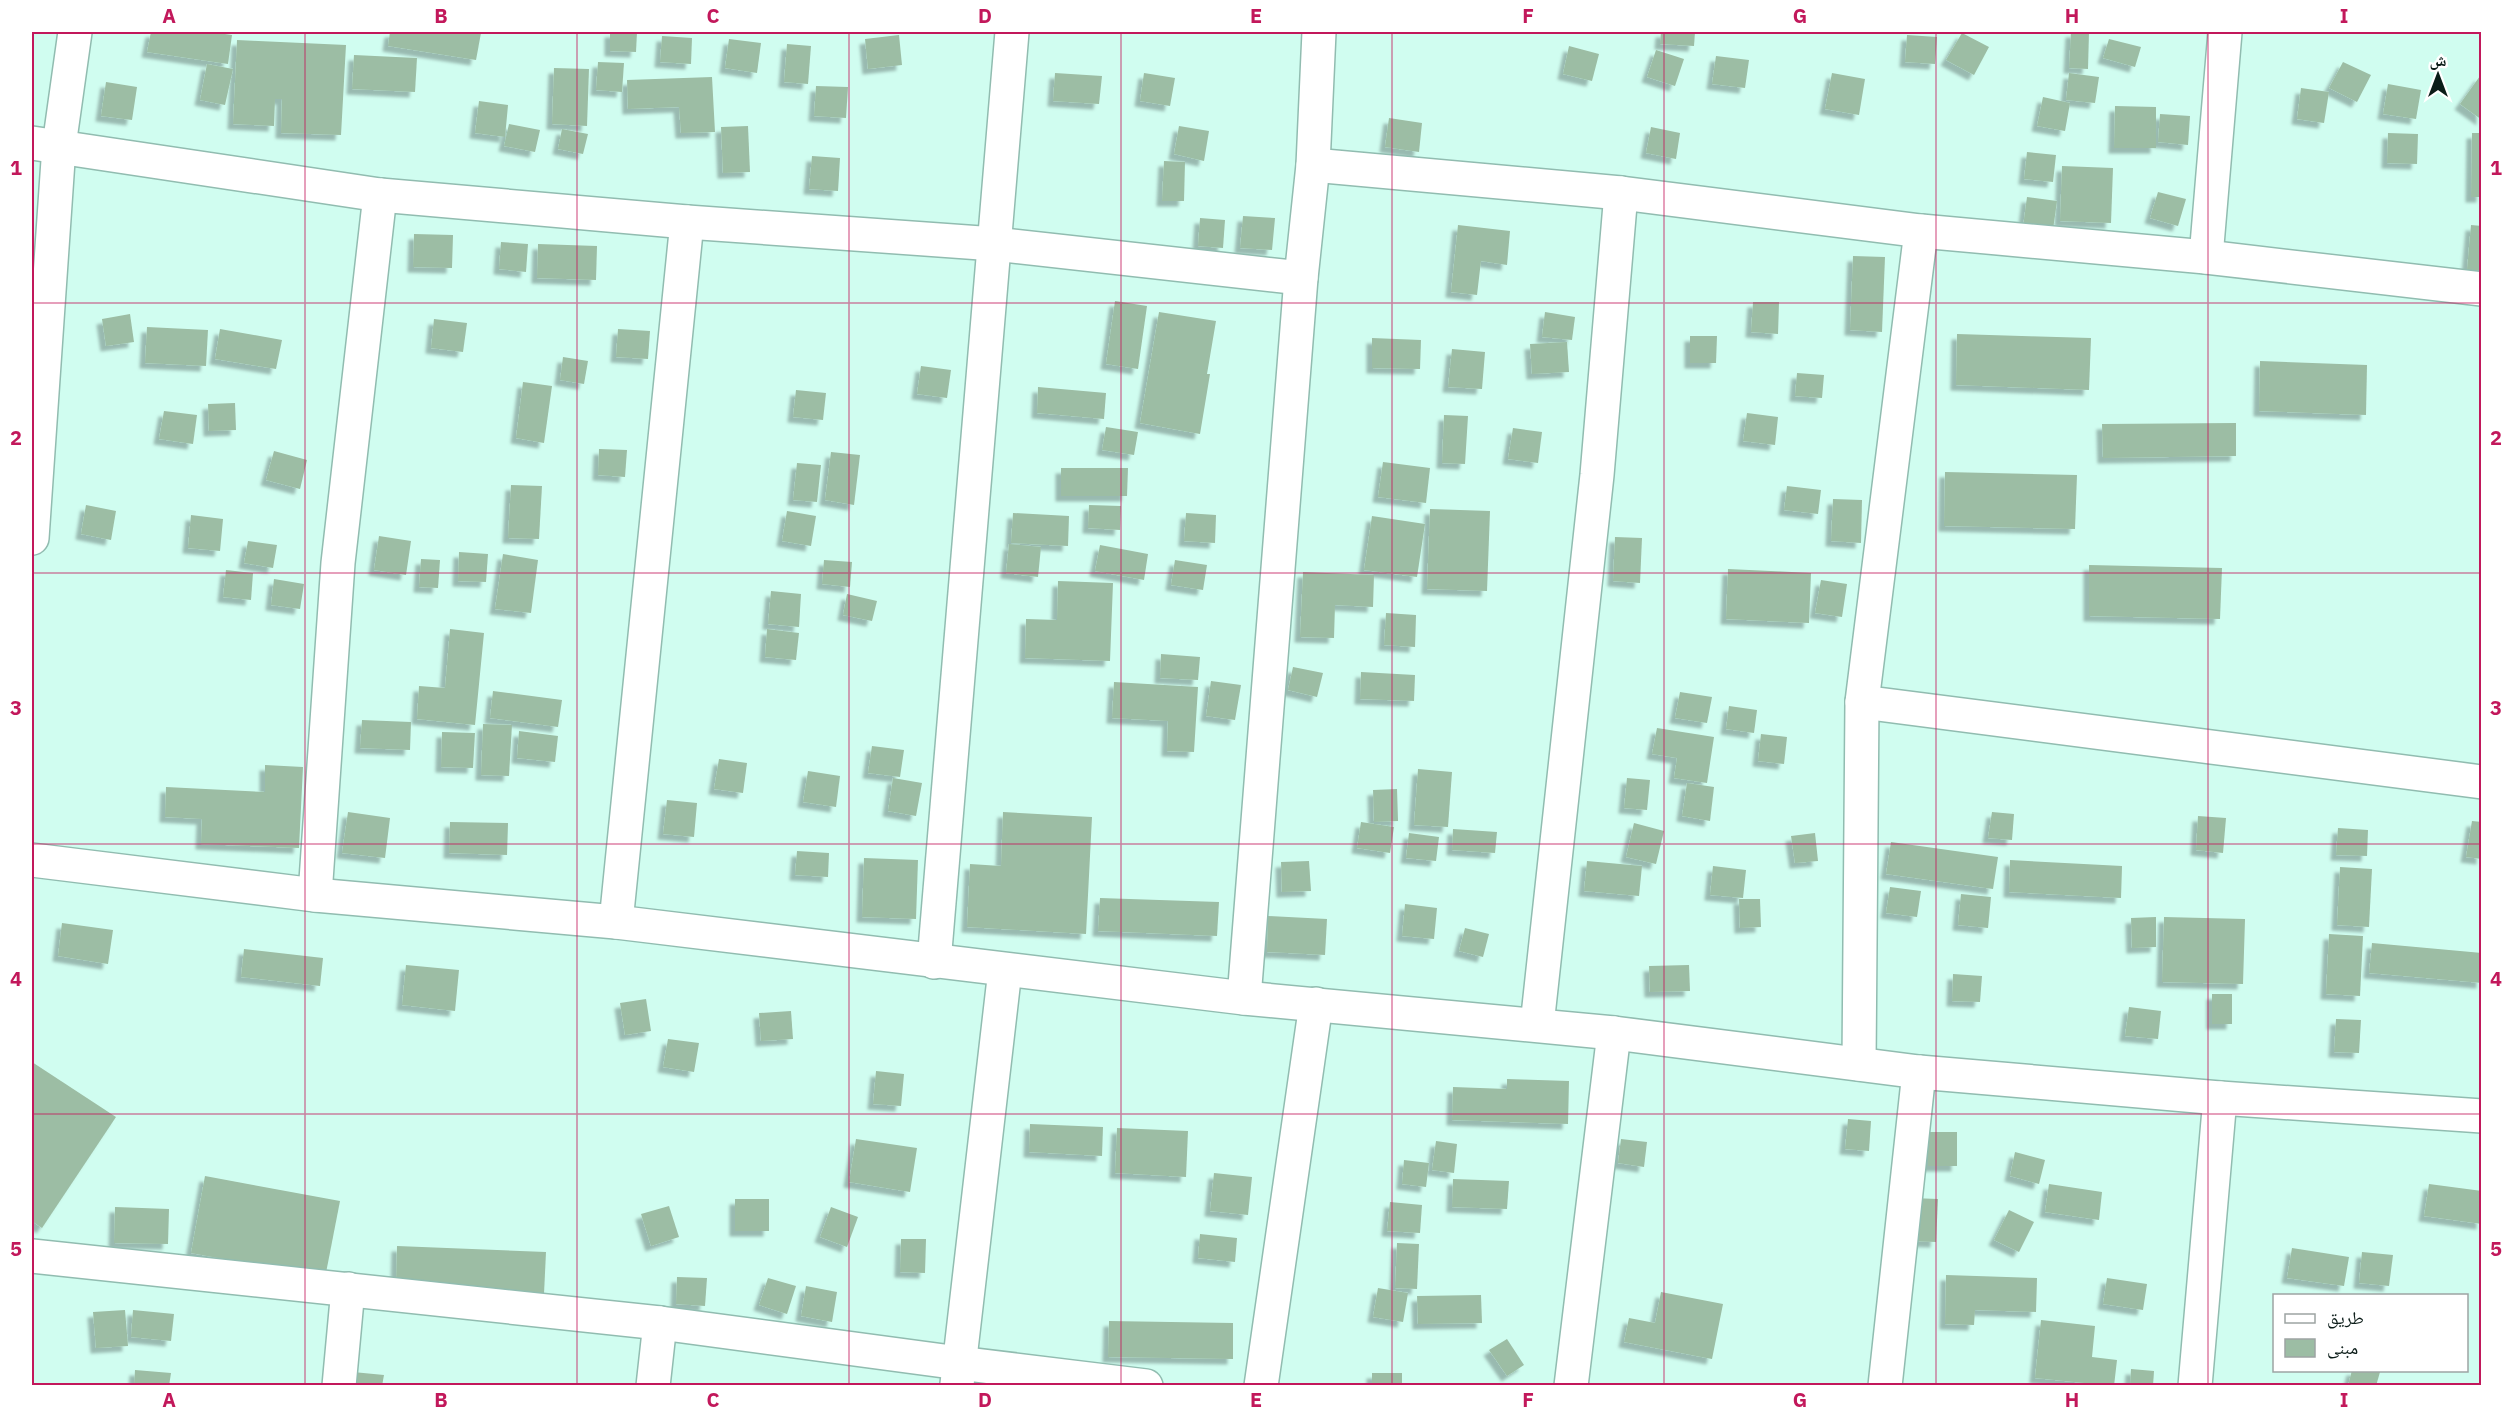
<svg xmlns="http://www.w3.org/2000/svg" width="2513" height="1417" viewBox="0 0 2513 1417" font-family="'IBM Plex Sans','Noto Naskh Arabic',sans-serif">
<defs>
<filter id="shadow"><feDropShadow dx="-5.5" dy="5.5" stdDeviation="1.5" flood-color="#0004"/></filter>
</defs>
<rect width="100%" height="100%" fill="#d0fdf0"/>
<g fill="#9cbda4" filter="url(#shadow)">
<path d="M151,32H211L232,35L228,64L147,52Z"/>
<path d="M390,32H470L481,33L476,60L388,46Z"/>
<path d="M610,32H637L636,52L610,51Z"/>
<path d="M1661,32H1695L1694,46L1660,44Z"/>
<path d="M2071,32H2089L2088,69L2069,68Z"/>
<path d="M1962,33L1989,47L1974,75L1946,60Z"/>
<path d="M899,35L902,65L868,69L865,39Z"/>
<path d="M1907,35L1937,37L1935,64L1905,62Z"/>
<path d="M662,36L692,38L691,64L660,62Z"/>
<path d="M729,39L761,43L757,73L725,68Z"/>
<path d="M2109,39L2141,47L2135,67L2103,58Z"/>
<path d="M237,40L346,45L341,135L281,133L282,99H275L274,126L233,124Z"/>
<path d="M787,44L811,46L808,84L784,82Z"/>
<path d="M1569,46L1599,54L1592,81L1563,74Z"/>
<path d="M1656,50L1684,59L1675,86L1647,77Z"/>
<path d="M354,55L417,58L415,92L352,89Z"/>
<path d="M1716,56L1749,60L1745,88L1712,84Z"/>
<path d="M598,62L624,63L622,92L596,90Z"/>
<path d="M2343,62L2371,75L2357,102L2329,88Z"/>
<path d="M207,64L233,69L225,105L200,100Z"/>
<path d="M554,68L589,69L587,126L552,124Z"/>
<path d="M1055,73L1102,76L1099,104L1053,101Z"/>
<path d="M1144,73L1175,78L1170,106L1140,101Z"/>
<path d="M1832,73L1865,79L1859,115L1825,109Z"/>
<path d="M2069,73L2099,77L2095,103L2066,100Z"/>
<path d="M2480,76L2482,77V120L2460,104Z"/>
<path d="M712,77L715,132L681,133L679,107L628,109L627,80Z"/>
<path d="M106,82L137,87L132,120L101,116Z"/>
<path d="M2388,84L2421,90L2416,119L2383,114Z"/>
<path d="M816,86L848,87L846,118L814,116Z"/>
<path d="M2301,88L2329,92L2324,123L2297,119Z"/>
<path d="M2043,97L2070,103L2065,131L2037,126Z"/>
<path d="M479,101L508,105L505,137L475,133Z"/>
<path d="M2115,106L2156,107V148H2114Z"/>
<path d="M2160,114L2190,116L2188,145L2158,142Z"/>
<path d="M1389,118L1422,123L1419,152L1385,147Z"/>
<path d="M509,124L540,130L535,152L504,146Z"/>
<path d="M748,126L750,172L723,173L721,127Z"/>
<path d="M1179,126L1209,131L1204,161L1174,154Z"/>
<path d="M1651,127L1680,133L1676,159L1646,153Z"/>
<path d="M562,129L588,134L583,154L558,149Z"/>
<path d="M2388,133L2418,134L2417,164L2387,163Z"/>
<path d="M2472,133H2482V197H2471Z"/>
<path d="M2027,152L2056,155L2053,182L2024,179Z"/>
<path d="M812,156L840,158L838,191L809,189Z"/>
<path d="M1164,161L1185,162L1184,201H1162Z"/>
<path d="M2062,166L2113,168L2111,223L2060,221Z"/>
<path d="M2158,192L2186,199L2178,226L2150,218Z"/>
<path d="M2027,197L2057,201L2053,230L2023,227Z"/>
<path d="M1243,216L1275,218L1272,250L1240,248Z"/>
<path d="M1200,218L1225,220L1223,248L1198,246Z"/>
<path d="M1458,225L1510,231L1507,265L1481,261L1477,295L1451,292Z"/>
<path d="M2471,225L2482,226V271L2467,270Z"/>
<path d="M414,234L453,235L452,268L413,267Z"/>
<path d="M501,242L528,244L526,272L499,269Z"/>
<path d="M538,244L597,246L596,280L537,278Z"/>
<path d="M1853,256L1885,257L1882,332L1850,330Z"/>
<path d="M1115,301L1147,306L1138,369L1106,364Z"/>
<path d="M1753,302H1779L1778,334L1751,332Z"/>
<path d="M1159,312L1216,321L1207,374H1210L1200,434L1140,423Z"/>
<path d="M1545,312L1575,317L1572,340L1542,337Z"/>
<path d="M130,314L134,342L106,346L102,319Z"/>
<path d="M434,319L467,323L463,352L431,348Z"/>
<path d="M147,327L208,330L206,366L145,363Z"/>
<path d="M220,329L282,340L276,369L215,359Z"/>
<path d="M618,329L650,331L648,359L616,357Z"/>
<path d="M1957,334L2091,338L2089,390L1956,385Z"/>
<path d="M1690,336H1717L1716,363H1690Z"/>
<path d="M1372,338L1421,340L1420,369L1372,368Z"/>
<path d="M1567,342L1569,372L1532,374L1530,344Z"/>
<path d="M1452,349L1485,352L1482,389L1448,387Z"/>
<path d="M563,357L588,361L584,384L560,380Z"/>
<path d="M2260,361L2367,365L2366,415L2259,411Z"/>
<path d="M921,366L951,370L947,398L917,394Z"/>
<path d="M1797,373L1824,375L1822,398L1795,396Z"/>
<path d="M523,382L552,386L544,443L516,438Z"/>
<path d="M1038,387L1106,393L1104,419L1037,413Z"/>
<path d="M796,390L826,393L823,420L793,417Z"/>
<path d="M235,403L236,430L209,431L208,404Z"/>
<path d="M164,411L197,415L193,444L159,439Z"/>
<path d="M1747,413L1778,417L1775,445L1743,441Z"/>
<path d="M1444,415L1468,416L1465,464L1442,463Z"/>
<path d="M2236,423V456L2103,458L2102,424Z"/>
<path d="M1106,427L1138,432L1134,455L1102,450Z"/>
<path d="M1513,428L1542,432L1538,463L1508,459Z"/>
<path d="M599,449L627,450L625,477L598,475Z"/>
<path d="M274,451L307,460L300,489L266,480Z"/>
<path d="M831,452L860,455L854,505L825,500Z"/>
<path d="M1383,462L1430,468L1426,503L1378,497Z"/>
<path d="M797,463L821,465L817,502L793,500Z"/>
<path d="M1061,468H1128L1127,496H1061Z"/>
<path d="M1945,472L2077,475L2075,529L1944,526Z"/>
<path d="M511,485L542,486L539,539L508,538Z"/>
<path d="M1787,486L1821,490L1818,514L1784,510Z"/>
<path d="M1833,499L1862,500L1861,543L1831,541Z"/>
<path d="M86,505L116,511L111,540L81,534Z"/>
<path d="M1089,505L1121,506L1120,530L1088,528Z"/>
<path d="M1430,509L1490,511L1487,591L1427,589Z"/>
<path d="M787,511L816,516L811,546L782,541Z"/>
<path d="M1013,513L1069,516L1068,546L1011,543Z"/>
<path d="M1186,513L1216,515L1215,543L1184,541Z"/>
<path d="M191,515L223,519L220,551L188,548Z"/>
<path d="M1372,516L1425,524L1417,577L1364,570Z"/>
<path d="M379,536L411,541L406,575L374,570Z"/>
<path d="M1615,537L1642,538L1640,583L1613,581Z"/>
<path d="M248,541L277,545L273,568L244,563Z"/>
<path d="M1009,544L1041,547L1038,577L1006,573Z"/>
<path d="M1100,545L1148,554L1144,580L1095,571Z"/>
<path d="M459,552L488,554L486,582L458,581Z"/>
<path d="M503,554L538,560L531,613L495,609Z"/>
<path d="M421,559L440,560L438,588L419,587Z"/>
<path d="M824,560L852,562L850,587L822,584Z"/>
<path d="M1175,560L1207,565L1203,590L1171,585Z"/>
<path d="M2089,565L2222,568L2220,619L2089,616Z"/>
<path d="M1728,569L1811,573L1809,623L1726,619Z"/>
<path d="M226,570L253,573L251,600L223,597Z"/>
<path d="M1303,572L1374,575L1373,607L1335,605L1334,638L1300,637Z"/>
<path d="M274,579L304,584L300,609L271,605Z"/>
<path d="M1821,580L1847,584L1842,617L1815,613Z"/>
<path d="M1058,581L1113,583L1110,661L1025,658L1026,619L1057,620Z"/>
<path d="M771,591L801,594L799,627L768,624Z"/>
<path d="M847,594L877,601L872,621L843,615Z"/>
<path d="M1386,613L1416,615L1415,647L1384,645Z"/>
<path d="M450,629L484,633L475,725L417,719L419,686L445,688Z"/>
<path d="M767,629L799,633L796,660L765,657Z"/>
<path d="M1161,654L1200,657L1198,680L1160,678Z"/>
<path d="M1293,667L1323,673L1317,697L1288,690Z"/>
<path d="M1361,672L1415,675L1414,701L1360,699Z"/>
<path d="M1211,681L1241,685L1235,720L1206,716Z"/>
<path d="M1114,682L1198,687L1194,752L1167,751L1168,721L1112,718Z"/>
<path d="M493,691L562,700L558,727L490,718Z"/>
<path d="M1680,692L1712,697L1707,723L1675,718Z"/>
<path d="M1729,706L1757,710L1754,733L1726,729Z"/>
<path d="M362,720L411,722L410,750L360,748Z"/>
<path d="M483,724L512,725L509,776L481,775Z"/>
<path d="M1657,728L1714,737L1707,783L1674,778L1677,758L1652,754Z"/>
<path d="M519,731L558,736L555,762L517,758Z"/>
<path d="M442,732L475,733L473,768L441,767Z"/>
<path d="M1761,734L1787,737L1784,764L1758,761Z"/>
<path d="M872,746L904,750L900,777L868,773Z"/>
<path d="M719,759L747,763L743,793L714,789Z"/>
<path d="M265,765L303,767L299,848L201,844L202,819L165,817L166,787L265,792Z"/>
<path d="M1418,769L1452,772L1448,827L1414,825Z"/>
<path d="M808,771L840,776L836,807L803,802Z"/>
<path d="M893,778L922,783L916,816L888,811Z"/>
<path d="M1627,778L1650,780L1647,810L1624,808Z"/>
<path d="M1687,783L1714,787L1710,821L1682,816Z"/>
<path d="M1397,789L1398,821L1374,822L1373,790Z"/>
<path d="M667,800L697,803L694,837L663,834Z"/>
<path d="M348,812L390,818L385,858L342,853Z"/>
<path d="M1003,812L1092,817L1086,934L967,927L970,864L1001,866Z"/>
<path d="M1992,812L2014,814L2012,840L1988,838Z"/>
<path d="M2198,816L2226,818L2223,853L2196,850Z"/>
<path d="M2472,821L2482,822V859L2466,857Z"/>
<path d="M450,822L508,823L507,855L449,853Z"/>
<path d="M1361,822L1394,827L1390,853L1357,848Z"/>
<path d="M1634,823L1664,831L1656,864L1626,857Z"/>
<path d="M2338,828L2368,830L2367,856L2336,855Z"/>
<path d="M1453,829L1497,832L1495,853L1452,850Z"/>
<path d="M1409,833L1439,837L1436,861L1406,858Z"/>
<path d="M1815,833L1818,861L1795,863L1791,836Z"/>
<path d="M1891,842L1998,857L1993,889L1886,874Z"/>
<path d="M797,851L829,853L828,877L795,875Z"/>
<path d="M864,858L918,860L916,919L862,917Z"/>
<path d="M2010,860L2122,866L2121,898L2009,892Z"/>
<path d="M1309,861L1311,891L1282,892L1281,862Z"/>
<path d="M1587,861L1642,866L1639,896L1584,891Z"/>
<path d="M1713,866L1746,870L1743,898L1710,895Z"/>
<path d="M2340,867L2372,869L2369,927L2337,925Z"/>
<path d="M1890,887L1921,891L1917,917L1886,913Z"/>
<path d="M1961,894L1991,897L1988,928L1958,925Z"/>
<path d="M1100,898L1219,902L1217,936L1098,931Z"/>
<path d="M1739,899H1760L1761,927L1740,928Z"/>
<path d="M1405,904L1437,908L1434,939L1402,936Z"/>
<path d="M1268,916L1327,919L1325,955L1267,952Z"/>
<path d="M2156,917V947L2132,948L2131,918Z"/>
<path d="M2164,917L2245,919L2243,984L2162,982Z"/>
<path d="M62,923L113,930L108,964L58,956Z"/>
<path d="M1465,928L1489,934L1483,957L1459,951Z"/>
<path d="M2329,934L2363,936L2360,996L2326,994Z"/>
<path d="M2372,943L2482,953V983L2369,973Z"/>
<path d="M244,949L323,958L320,986L241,977Z"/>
<path d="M406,965L459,970L455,1011L402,1005Z"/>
<path d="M1689,965L1690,991L1650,992L1649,966Z"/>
<path d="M1953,974L1982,976L1980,1002L1952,1001Z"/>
<rect x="2212" y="994" width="20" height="30"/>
<path d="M646,999L651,1031L625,1035L620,1003Z"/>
<path d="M2129,1007L2161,1011L2158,1039L2125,1036Z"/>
<path d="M791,1011L793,1039L761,1041L759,1013Z"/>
<path d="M2336,1019L2361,1020L2359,1053L2334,1052Z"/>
<path d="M668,1039L699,1043L694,1072L663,1067Z"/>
<path d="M32,1062L116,1117L42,1228L32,1221Z"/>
<path d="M876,1071L904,1074L901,1106L873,1104Z"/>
<path d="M1507,1079L1569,1081L1568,1124L1452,1120L1453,1087L1507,1089Z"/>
<path d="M1848,1119L1871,1121L1869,1151L1845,1149Z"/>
<path d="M1030,1124L1103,1127L1102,1156L1029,1152Z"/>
<path d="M1117,1128L1188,1131L1186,1177L1115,1173Z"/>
<rect x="1928" y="1132" width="29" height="34"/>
<path d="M856,1139L917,1148L910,1192L849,1182Z"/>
<path d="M1621,1139L1647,1142L1644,1167L1618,1163Z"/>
<path d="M1436,1141L1457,1144L1454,1173L1432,1170Z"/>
<path d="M2015,1152L2045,1160L2039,1184L2010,1176Z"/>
<path d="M1404,1160L1429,1163L1426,1187L1402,1184Z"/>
<path d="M1214,1173L1252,1177L1248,1215L1210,1211Z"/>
<path d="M205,1176L340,1201L325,1278L191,1253Z"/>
<path d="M1453,1179L1509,1181L1507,1209L1452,1207Z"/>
<path d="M2049,1184L2102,1192L2099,1220L2045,1212Z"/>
<path d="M2429,1184L2482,1191V1224L2424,1216Z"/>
<path d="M1912,1198L1938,1199L1936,1242L1910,1241Z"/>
<rect x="735" y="1199" width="34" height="32"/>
<path d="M1390,1202L1422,1205L1420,1233L1387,1231Z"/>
<path d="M669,1206L679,1237L651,1246L641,1214Z"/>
<path d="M115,1207L169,1209L168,1244L114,1243Z"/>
<path d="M831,1207L858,1217L847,1247L820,1237Z"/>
<path d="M2009,1210L2034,1222L2019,1252L1994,1240Z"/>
<path d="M1200,1234L1237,1238L1235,1262L1198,1258Z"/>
<path d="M901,1239H926L925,1273L900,1272Z"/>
<path d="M1397,1243L1419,1244L1417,1289L1395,1288Z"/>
<path d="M397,1246L546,1252L544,1294L396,1287Z"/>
<path d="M2292,1248L2349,1257L2344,1286L2287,1278Z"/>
<path d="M2362,1252L2393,1255L2389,1286L2359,1283Z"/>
<path d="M1946,1275L2037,1278L2036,1312L1975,1310L1974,1325L1945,1324Z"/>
<path d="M677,1277L707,1278L705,1306L676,1304Z"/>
<path d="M768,1278L796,1286L787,1314L759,1305Z"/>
<path d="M2107,1278L2147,1284L2143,1310L2103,1304Z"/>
<path d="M806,1286L837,1292L832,1322L801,1316Z"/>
<path d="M1378,1288L1408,1293L1403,1322L1373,1317Z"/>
<path d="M1661,1292L1723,1304L1712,1359L1624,1342L1629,1318L1655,1323Z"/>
<path d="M1481,1295L1482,1323L1418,1324L1417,1296Z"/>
<path d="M125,1310L128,1346L96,1348L93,1312Z"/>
<path d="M133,1310L174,1314L171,1341L131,1337Z"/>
<path d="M2041,1320L2095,1326L2092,1357L2117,1360L2114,1386L2035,1378Z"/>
<path d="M1109,1321L1233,1323V1359L1108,1357Z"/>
<path d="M1507,1339L1524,1365L1507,1376L1489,1350Z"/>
<path d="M2131,1369L2154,1371L2153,1386H2130Z"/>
<path d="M135,1370L171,1373L169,1386H134Z"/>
<path d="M2352,1370L2380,1372L2376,1386H2348Z"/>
<path d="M353,1372L384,1375L382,1386H351Z"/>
<rect x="1372" y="1373" width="30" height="13"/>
</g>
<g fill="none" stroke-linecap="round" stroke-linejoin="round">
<g stroke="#91bcb0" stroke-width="36">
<g id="minor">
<path d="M32,143L380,195L687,222L995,244L1301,278"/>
<path d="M1313,165L1621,193L1921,231L2206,257L2482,289"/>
<path d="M2206,257L2225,32"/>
<path d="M32,538L59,146L75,32"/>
<path d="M1862,702L2482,782"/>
<path d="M32,860L315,895L616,922L1244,998L1614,1033L1919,1072L2220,1098L2482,1116"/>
<path d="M315,895L338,563L380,195"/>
<path d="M616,922L687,222"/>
<path d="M934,962L1012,32"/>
<path d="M1244,998L1301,278L1313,165L1319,32"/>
<path d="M1537,1025L1597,475L1621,193"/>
<path d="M1859,1064L1862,702L1921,231"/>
<path d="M32,1256L660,1323L959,1363L1146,1386"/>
<path d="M957,1384L1005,970"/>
<path d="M339,1386L348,1289"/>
<path d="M653,1386L660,1323"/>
<path d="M1261,1386L1316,1004"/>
<path d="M1571,1386L1614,1033"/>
<path d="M1885,1386L1919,1072"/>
<path d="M2195,1386L2220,1098"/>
</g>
</g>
<use href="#minor" stroke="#fff" stroke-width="33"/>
</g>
<path fill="none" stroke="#c2185b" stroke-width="1.5" stroke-opacity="0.55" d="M305,32V1386M577,32V1386M849,32V1386M1121,32V1386M1392,32V1386M1664,32V1386M1936,32V1386M2208,32V1386M32,303H2482M32,573H2482M32,844H2482M32,1114H2482"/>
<rect width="2513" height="1417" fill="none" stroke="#ffffff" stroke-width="66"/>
<rect x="2273" y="1294" width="195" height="78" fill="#ffffff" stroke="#9da4a3" stroke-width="1.5"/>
<rect x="2285" y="1314" width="30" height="9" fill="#ffffff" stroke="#9da4a3" stroke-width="1.5"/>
<text x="2327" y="1324" font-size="18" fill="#0b1c18">طريق</text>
<rect x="2285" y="1339" width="30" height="18" fill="#9cbda4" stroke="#9da4a3" stroke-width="1.5"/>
<text x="2327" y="1354" font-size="18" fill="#0b1c18">مبنى</text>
<g transform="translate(2438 75)" stroke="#ffffff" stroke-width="4.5" paint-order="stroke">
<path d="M0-4.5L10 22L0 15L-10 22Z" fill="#0b1c18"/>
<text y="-9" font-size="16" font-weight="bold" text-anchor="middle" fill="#0b1c18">ش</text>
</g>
<rect x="33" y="33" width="2447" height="1351" fill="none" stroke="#c2185b" stroke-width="2"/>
<g font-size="20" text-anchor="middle" font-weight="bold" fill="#c2185b">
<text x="169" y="23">A</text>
<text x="441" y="23">B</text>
<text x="713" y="23">C</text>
<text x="985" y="23">D</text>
<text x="1256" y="23">E</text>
<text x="1528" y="23">F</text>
<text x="1800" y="23">G</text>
<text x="2072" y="23">H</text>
<text x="2344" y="23">I</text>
<text x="16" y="175">1</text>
<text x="2496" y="175">1</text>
<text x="16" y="445">2</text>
<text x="2496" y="445">2</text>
<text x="16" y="715">3</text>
<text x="2496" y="715">3</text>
<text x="16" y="986">4</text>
<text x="2496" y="986">4</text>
<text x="16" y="1256">5</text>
<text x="2496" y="1256">5</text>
<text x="169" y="1407">A</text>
<text x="441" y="1407">B</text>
<text x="713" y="1407">C</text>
<text x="985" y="1407">D</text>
<text x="1256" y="1407">E</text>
<text x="1528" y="1407">F</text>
<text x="1800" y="1407">G</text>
<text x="2072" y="1407">H</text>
<text x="2344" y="1407">I</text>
</g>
</svg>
